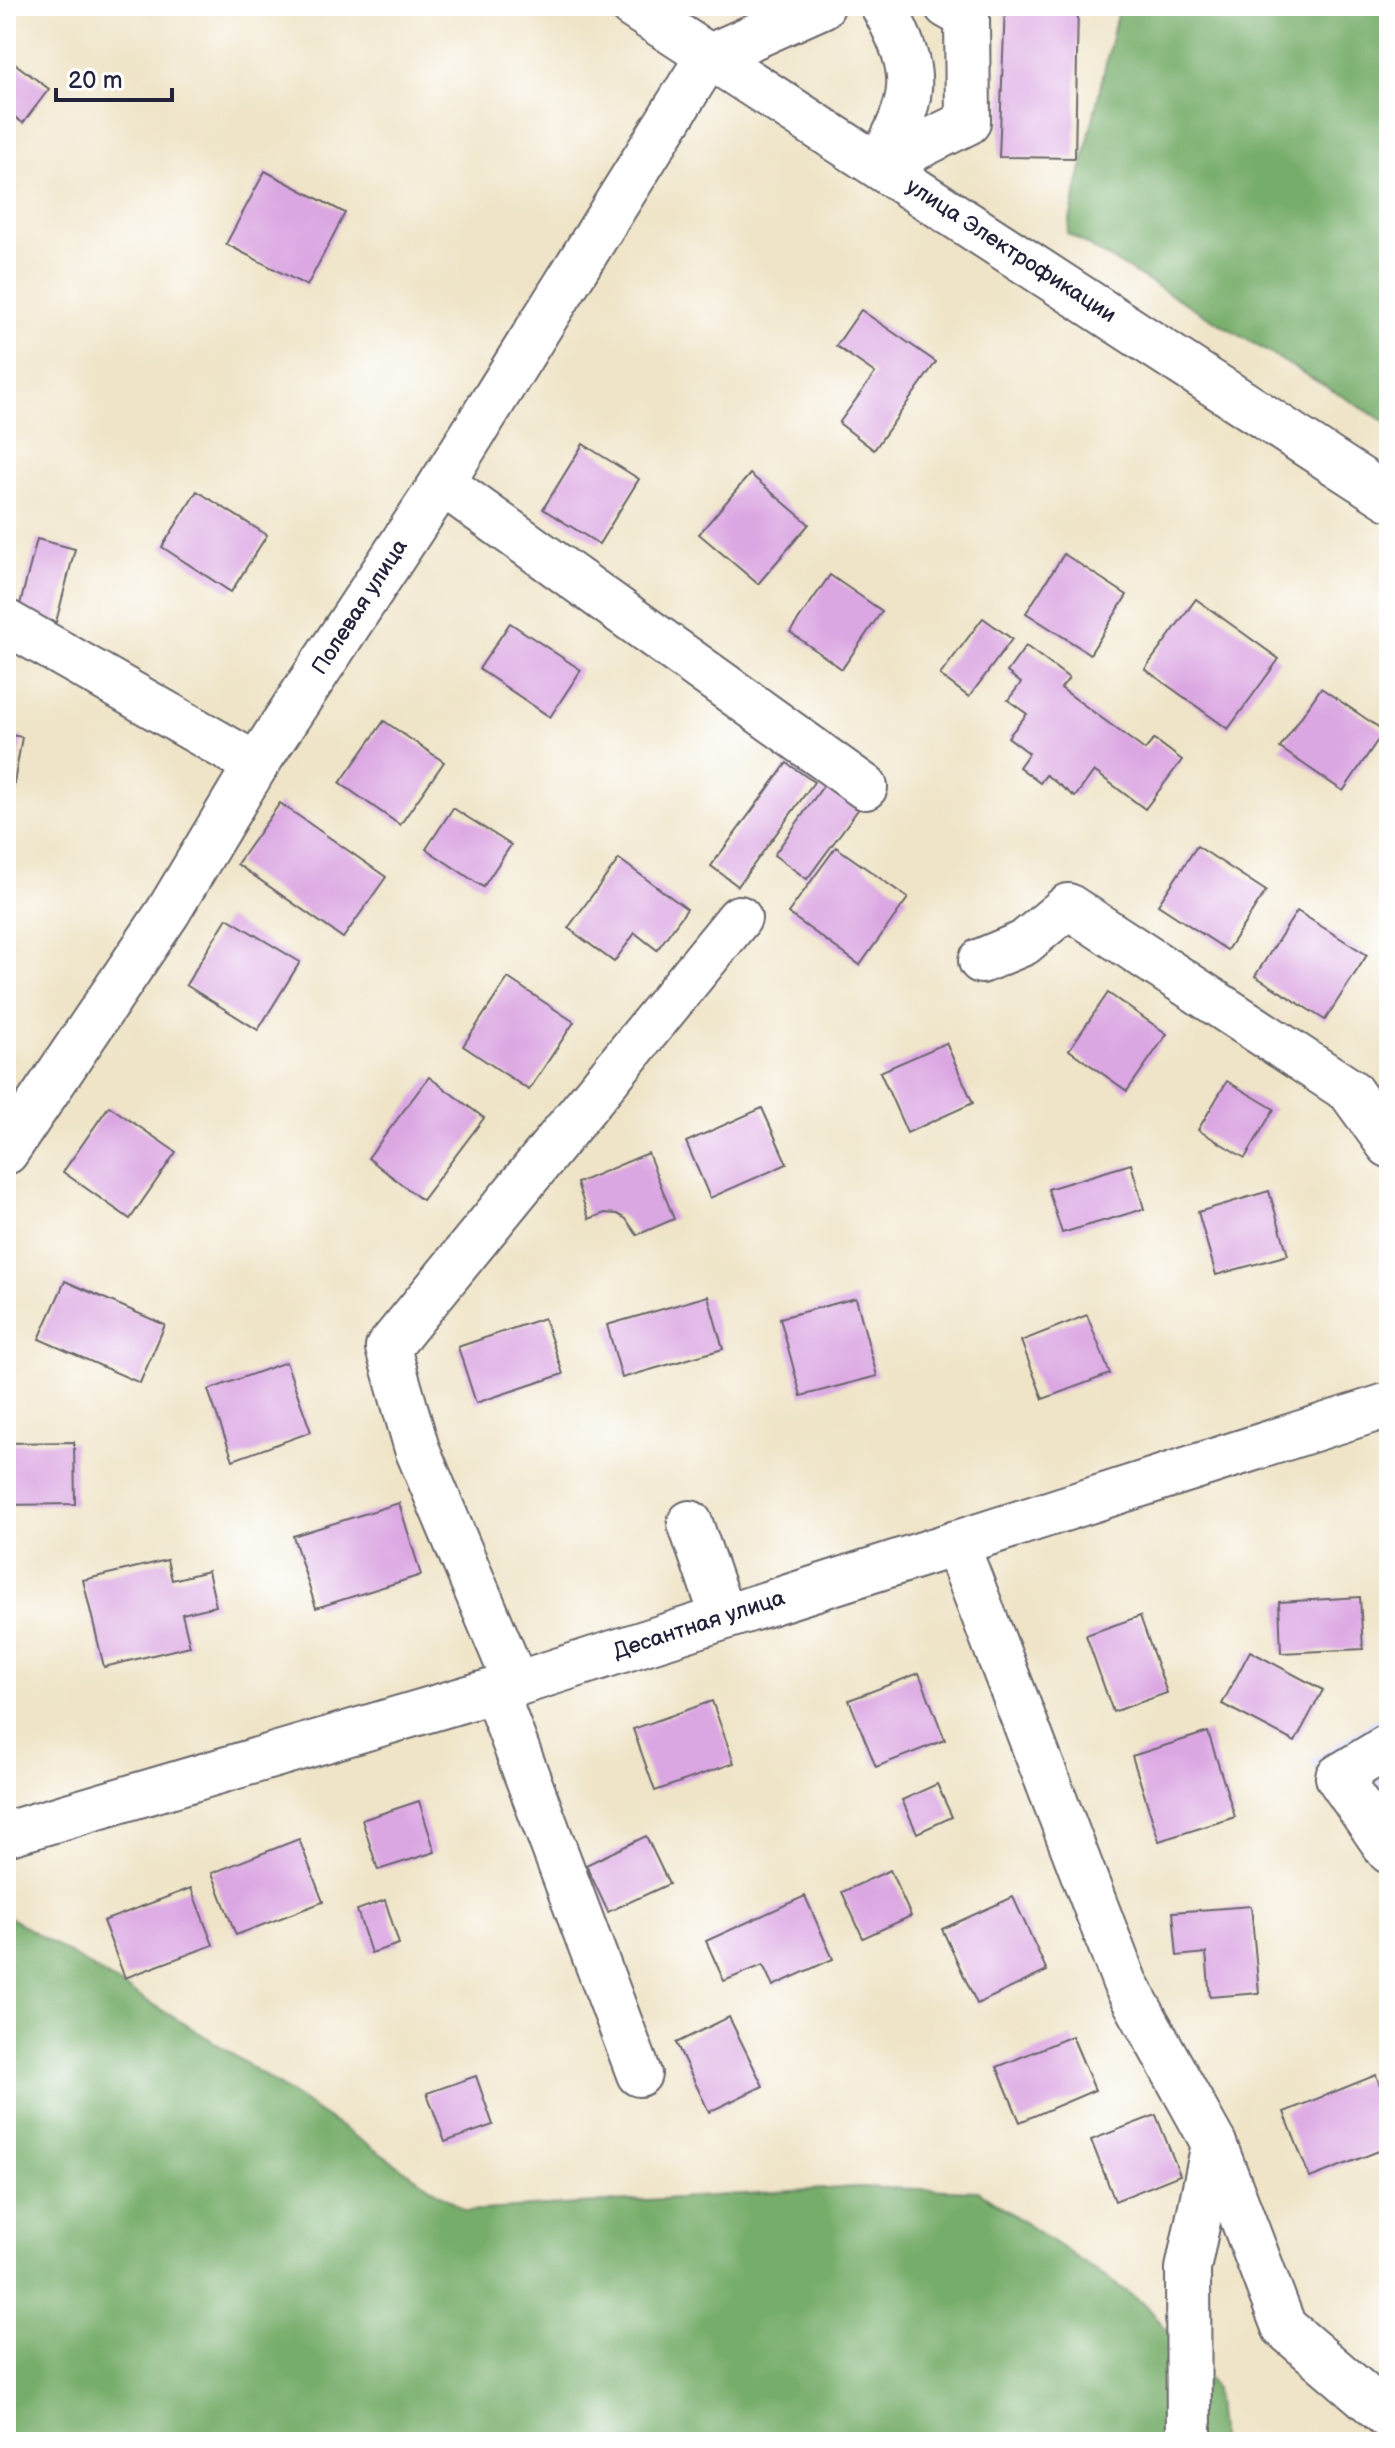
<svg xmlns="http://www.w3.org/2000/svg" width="1395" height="2448" viewBox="0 0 1395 2448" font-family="'Balsamiq Sans',sans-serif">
<rect width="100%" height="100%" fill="#fff"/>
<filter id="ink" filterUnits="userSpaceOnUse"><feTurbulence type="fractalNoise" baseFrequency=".0125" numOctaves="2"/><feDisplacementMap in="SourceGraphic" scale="16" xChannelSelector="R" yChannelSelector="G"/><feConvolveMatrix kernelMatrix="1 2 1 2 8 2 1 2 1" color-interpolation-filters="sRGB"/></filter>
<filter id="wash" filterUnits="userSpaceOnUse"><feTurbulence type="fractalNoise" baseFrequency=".006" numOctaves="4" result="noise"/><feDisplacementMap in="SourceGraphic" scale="32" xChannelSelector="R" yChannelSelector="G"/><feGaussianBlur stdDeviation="1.8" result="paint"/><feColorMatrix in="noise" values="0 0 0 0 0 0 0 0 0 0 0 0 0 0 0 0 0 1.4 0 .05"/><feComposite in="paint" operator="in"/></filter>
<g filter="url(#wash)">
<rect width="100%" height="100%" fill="#efe4c7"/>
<path fill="#d7d7f8" d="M1389,1710V1879L1310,1761Z"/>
<g fill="#77ad6b" stroke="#4c6853" stroke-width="2">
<path d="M1119,6H1389V424L1067,233Z"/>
<path d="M6,1915L211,2040L466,2211L858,2187L978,2191L1146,2305L1215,2388L1220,2442H6Z"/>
</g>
<g id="blocks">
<g fill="#dba7e2">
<path d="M1005,6H1078L1075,158L999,157Z"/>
<path d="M6,57L49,89L23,123L6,111Z"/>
<path d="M265,171L345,213L307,286L226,244Z"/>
<path d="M861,310L936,362L874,450L839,423L875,373L836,346Z"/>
<path d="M583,444L639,479L599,544L543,509Z"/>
<path d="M750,474L809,524L758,584L699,534Z"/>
<path d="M197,491L267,535L231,592L162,547Z"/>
<path d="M37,539L75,549L56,622L18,612Z"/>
<path d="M1064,554L1127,595L1090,654L1026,613Z"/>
<path d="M830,575L882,611L842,669L790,632Z"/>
<path d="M1196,599L1279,659L1228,729L1145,669Z"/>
<path d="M983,618L1012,639L969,697L940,675Z"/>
<path d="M510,623L581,670L550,717L479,669Z"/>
<path d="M1026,646L1069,678L1061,688L1145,750L1154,739L1182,760L1145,809L1094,771L1075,797L1046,775L1040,783L1019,767L1029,753L1008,737L1027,714L1008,700L1021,683L1007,672Z"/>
<path d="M1321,688L1384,731L1343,791L1280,748Z"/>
<path d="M384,721L444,762L400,825L340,783Z"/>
<path d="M6,734L22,737L8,818H6Z"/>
<path d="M787,763L814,782L738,886L711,866Z"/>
<path d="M826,782L860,807L807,879L774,855Z"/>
<path d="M280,803L386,877L343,938L237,864Z"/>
<path d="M453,808L511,845L483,887L426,849Z"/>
<path d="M1197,846L1266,891L1227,950L1158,905Z"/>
<path d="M836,847L908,898L860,965L788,913Z"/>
<path d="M619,859L687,909L657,950L635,933L614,962L568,928Z"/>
<path d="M1297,911L1367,955L1325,1020L1255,976Z"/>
<path d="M227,918L300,962L258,1030L186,985Z"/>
<path d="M508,978L574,1022L529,1090L463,1046Z"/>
<path d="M1108,993L1167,1034L1127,1091L1069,1050Z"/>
<path d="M946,1043L973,1103L907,1133L880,1072Z"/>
<path d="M429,1077L484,1118L422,1200L368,1158Z"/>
<path d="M1227,1081L1274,1109L1245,1158L1198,1130Z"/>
<path d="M109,1106L176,1152L130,1219L63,1172Z"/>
<path d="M762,1108L787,1164L710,1198L686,1142Z"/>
<path d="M648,1153L674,1219L637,1235L626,1219L617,1214L605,1213L589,1219L577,1183Z"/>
<path d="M1131,1164L1144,1209L1062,1233L1048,1189Z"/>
<path d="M1269,1191L1288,1255L1216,1275L1198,1212Z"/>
<path d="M65,1281L165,1325L140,1383L39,1339Z"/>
<path d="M708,1296L723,1349L622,1378L607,1325Z"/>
<path d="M856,1298L877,1376L801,1396L780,1318Z"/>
<path d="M1087,1315L1110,1374L1043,1399L1021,1341Z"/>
<path d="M544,1318L563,1374L476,1403L458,1347Z"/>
<path d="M286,1362L311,1432L233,1460L208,1390Z"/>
<path d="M74,1442L75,1504L6,1505V1443Z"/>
<path d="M399,1503L421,1575L316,1608L293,1536Z"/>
<path d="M167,1560L172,1580L208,1571L216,1606L182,1614L190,1646L104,1667L83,1580Z"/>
<path d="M1360,1597L1363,1649L1281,1653L1279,1602Z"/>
<path d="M1140,1616L1167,1693L1113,1712L1086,1635Z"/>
<path d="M1250,1651L1323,1690L1295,1742L1222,1704Z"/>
<path d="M919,1673L945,1740L876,1767L849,1700Z"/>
<path d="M712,1701L734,1763L655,1791L633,1729Z"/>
<path d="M1208,1732L1235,1817L1159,1841L1132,1756Z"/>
<path d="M937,1784L952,1817L917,1833L902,1800Z"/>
<path d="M419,1801L435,1852L378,1870L362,1820Z"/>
<path d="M646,1836L669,1884L608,1912L586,1865Z"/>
<path d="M299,1839L323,1902L236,1935L212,1873Z"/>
<path d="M890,1870L911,1916L863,1938L842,1892Z"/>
<path d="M191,1888L213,1945L125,1978L103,1921Z"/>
<path d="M805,1896L833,1959L773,1986L763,1965L724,1981L706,1941Z"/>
<path d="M1013,1897L1047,1971L977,2004L942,1929Z"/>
<path d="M385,1900L399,1944L371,1953L357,1910Z"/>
<path d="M1251,1906L1259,1993L1210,1997L1206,1953L1177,1956L1173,1912Z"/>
<path d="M729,2017L763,2086L709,2112L676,2043Z"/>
<path d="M1072,2036L1095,2090L1020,2122L997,2067Z"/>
<path d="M1376,2075L1389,2109V2147L1310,2178L1284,2112Z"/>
<path d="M476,2076L493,2125L445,2142L427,2093Z"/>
<path d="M1156,2115L1180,2175L1115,2201L1091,2140Z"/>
</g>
</g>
</g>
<g filter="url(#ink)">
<use href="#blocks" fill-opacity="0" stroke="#6a666c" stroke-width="2"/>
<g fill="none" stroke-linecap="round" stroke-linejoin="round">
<g stroke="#6a666c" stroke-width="48">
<g id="minor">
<path d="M879,166L968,122L967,17L947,6"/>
<path d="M879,166C915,98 922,77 883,6"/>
<path d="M442,483L865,787"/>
<path d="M6,622L256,765"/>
<path d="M981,961L1024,943L1068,906L1350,1091L1389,1145"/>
<path d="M6,1152L168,912L256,765L442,483L708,57L822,6"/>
<path d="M690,1523L723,1617"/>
<path d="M956,1543L1125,1983L1214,2144L1284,2327L1389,2417"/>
<path d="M516,1684L417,1449L388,1348L739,918"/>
<path d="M495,1691L639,2074"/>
<path d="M1389,1746L1338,1777L1389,1851"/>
<path d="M6,1834L516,1684L1389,1405"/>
<path d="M1189,2442L1188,2269L1214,2144"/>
</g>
</g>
<g stroke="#6a666c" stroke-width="48">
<path id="major" d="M632,6L1389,498"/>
</g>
<use href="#minor" stroke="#fff" stroke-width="44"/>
<use href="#major" stroke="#fff" stroke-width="44"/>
</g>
</g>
<g text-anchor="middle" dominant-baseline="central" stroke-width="7" stroke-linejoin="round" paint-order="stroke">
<g font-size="22" fill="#22223b" stroke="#fff">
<text transform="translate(1011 251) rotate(33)">улица Электрофикации</text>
<text transform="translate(360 607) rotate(-57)">Полевая улица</text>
<text transform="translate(699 1625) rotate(-18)">Десантная улица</text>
</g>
</g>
<rect width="1395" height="2448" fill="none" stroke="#fff" stroke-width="32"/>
<path d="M56 88v12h116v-12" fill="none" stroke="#22223b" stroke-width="4"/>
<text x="68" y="88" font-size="24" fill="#22223b" stroke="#ffffff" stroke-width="6" paint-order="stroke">20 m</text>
</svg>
